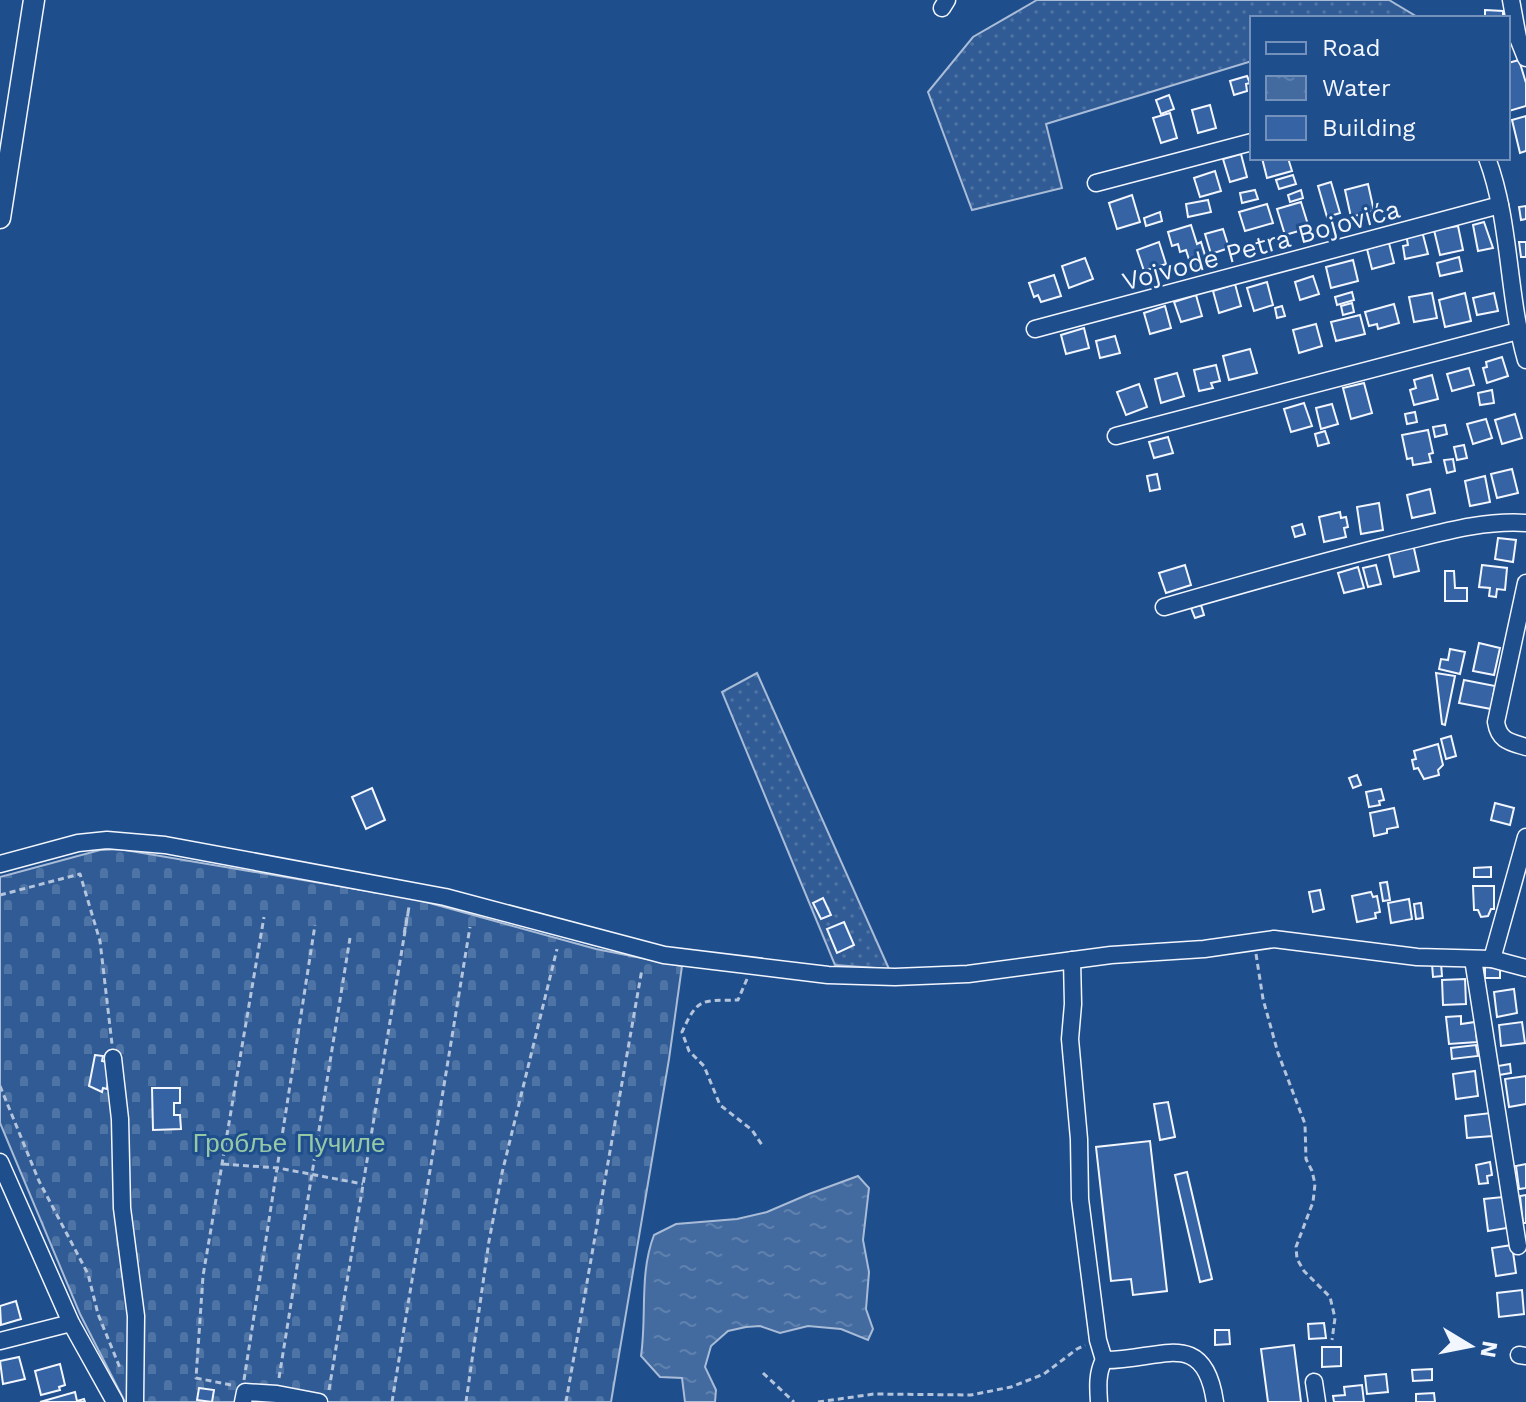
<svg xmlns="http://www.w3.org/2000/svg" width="1526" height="1402" viewBox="0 0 1526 1402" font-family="'Work Sans',sans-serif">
<defs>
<pattern id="grass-dots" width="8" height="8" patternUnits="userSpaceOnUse" patternTransform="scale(2)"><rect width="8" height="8" fill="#305b95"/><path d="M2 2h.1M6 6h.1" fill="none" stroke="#4e73a5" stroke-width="1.8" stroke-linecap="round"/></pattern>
<pattern id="cemetery-stones" width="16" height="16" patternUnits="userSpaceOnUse" patternTransform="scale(2)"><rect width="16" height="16" fill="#305b95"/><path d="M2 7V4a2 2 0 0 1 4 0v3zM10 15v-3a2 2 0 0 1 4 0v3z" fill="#4e73a5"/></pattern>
<pattern id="water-ripples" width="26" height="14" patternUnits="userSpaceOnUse" patternTransform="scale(2)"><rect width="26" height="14" fill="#446ba0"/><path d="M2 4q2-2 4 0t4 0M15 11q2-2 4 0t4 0" fill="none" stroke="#5f81ae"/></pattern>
</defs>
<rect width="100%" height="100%" fill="#1f4e8c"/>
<g fill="url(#grass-dots)" stroke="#a8bbd7" stroke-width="2">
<path d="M1037,0H1389L1419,18H1252V61L1046,124L1062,188L972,210L928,92L973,37Z"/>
<path d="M757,673L889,969L835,965L722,692Z"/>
</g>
<path fill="url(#cemetery-stones)" stroke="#a8bbd7" stroke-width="2" d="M119,849L415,899L596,949L682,966L669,1059L611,1402H125L80,1314L0,1123V877L100,850Z"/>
<path fill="url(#water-ripples)" stroke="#a8bbd7" stroke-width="2" d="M858,1176L869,1188L863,1240L869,1272L866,1309L873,1329L868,1340L841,1329L808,1326L780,1333L760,1326L746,1327L728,1331L711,1346L705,1367L716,1390L715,1402H685L682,1378L660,1377L641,1356C647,1315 639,1274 654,1235L676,1224L737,1219L767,1212L809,1194Z"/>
<g fill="#3563a3" stroke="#f2f6ff" stroke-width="2">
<path d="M1485,10L1503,11V18H1481L1485,16Z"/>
<path d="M1519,60L1526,83V106L1509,111L1508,63Z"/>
<path d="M1247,76L1250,83L1246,84L1247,91L1234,95L1230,81Z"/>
<path d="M1169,95L1174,109L1161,114L1156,100Z"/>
<path d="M1210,105L1216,128L1198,133L1192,110Z"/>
<path d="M1170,113L1177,138L1161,143L1153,118Z"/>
<path d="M1526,116V151L1520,153L1512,120Z"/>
<path d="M1241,154L1247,177L1230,182L1223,159Z"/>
<path d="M1262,158H1288L1292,171L1267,178Z"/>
<path d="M1215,171L1221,191L1200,197L1194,178Z"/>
<path d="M1293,175L1296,184L1279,189L1276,180Z"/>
<path d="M1331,182L1340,213L1327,217L1318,186Z"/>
<path d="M1368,184L1374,211L1351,217L1345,190Z"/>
<path d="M1255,190L1258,199L1242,203L1240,193Z"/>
<path d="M1301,190L1303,198L1290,202L1288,195Z"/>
<path d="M1132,195L1140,222L1117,229L1109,203Z"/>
<path d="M1208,200L1211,212L1188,217L1186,204Z"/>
<path d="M1301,202L1309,228L1285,235L1277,209Z"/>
<path d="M1267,204L1273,223L1245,231L1239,212Z"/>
<path d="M1526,206V219L1521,220L1519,207Z"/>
<path d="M1160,212L1162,221L1146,226L1144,218Z"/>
<path d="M1484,222L1493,248L1478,251L1473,225Z"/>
<path d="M1191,225L1197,244L1201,242L1208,265L1192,269L1186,250L1180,252L1178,244L1172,246L1168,232Z"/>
<path d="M1458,226L1463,250L1440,255L1434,230Z"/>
<path d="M1223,229L1229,248L1211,254L1205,234Z"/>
<path d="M1422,231L1428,254L1405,259L1403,246L1408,245L1406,234Z"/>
<path d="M1159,242L1166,264L1144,271L1137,250Z"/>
<path d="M1519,242H1526V257H1521Z"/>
<path d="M1389,243L1394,263L1372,269L1367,249Z"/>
<path d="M1459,257L1462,271L1440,276L1437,263Z"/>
<path d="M1085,258L1093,279L1069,288L1062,266Z"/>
<path d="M1353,260L1358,281L1331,288L1326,267Z"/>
<path d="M1054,275L1061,296L1041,302L1038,295L1034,297L1029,283Z"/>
<path d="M1313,276L1319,294L1300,300L1295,282Z"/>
<path d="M1267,282L1273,305L1254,311L1247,288Z"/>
<path d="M1235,284L1241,306L1219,313L1213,291Z"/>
<path d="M1352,292L1354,300L1337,305L1335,297Z"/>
<path d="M1432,293L1437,318L1414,322L1409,297Z"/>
<path d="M1465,293L1471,321L1445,327L1439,300Z"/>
<path d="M1494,293L1498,311L1477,315L1473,298Z"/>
<path d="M1196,295L1202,316L1181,322L1174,302Z"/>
<path d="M1352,303L1354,312L1343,315L1341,306Z"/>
<path d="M1394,304L1399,323L1378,329L1377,324L1369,326L1365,312Z"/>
<path d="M1165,306L1171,328L1150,334L1144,313Z"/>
<path d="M1282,306L1285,316L1277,318L1275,308Z"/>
<path d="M1360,315L1365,334L1336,341L1331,322Z"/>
<path d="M1316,324L1322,346L1299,353L1293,330Z"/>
<path d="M1084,328L1089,348L1066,354L1061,335Z"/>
<path d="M1115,336L1120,353L1100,358L1096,341Z"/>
<path d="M1250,349L1257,373L1229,380L1223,356Z"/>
<path d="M1502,357L1508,376L1487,383L1483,368L1487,367L1486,362Z"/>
<path d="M1216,365L1220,381L1211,383L1213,388L1199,391L1194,370Z"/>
<path d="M1469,368L1474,385L1452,391L1447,374Z"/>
<path d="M1177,373L1184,396L1161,403L1155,379Z"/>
<path d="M1432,375L1438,399L1414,405L1410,390L1416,388L1414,380Z"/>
<path d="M1364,383L1372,413L1351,419L1343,388Z"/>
<path d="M1139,384L1147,407L1126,415L1117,392Z"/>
<path d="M1492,390L1494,403L1480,405L1478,393Z"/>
<path d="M1304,403L1312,426L1291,432L1284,409Z"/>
<path d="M1332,404L1338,424L1321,429L1316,408Z"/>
<path d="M1415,412L1417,422L1407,424L1405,414Z"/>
<path d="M1515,414L1522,438L1502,444L1495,420Z"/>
<path d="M1486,419L1492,438L1473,444L1467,424Z"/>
<path d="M1445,425L1447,434L1435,437L1433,427Z"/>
<path d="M1428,430L1433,453L1429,454L1431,462L1413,465L1412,458L1407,459L1402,435Z"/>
<path d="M1325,431L1329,443L1318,446L1315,434Z"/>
<path d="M1168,437L1173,453L1154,458L1149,442Z"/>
<path d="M1464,445L1467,458L1457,460L1454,447Z"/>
<path d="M1453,459L1455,471L1447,473L1444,460Z"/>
<path d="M1512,469L1518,493L1497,498L1491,474Z"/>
<path d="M1157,474L1160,489L1150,491L1147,476Z"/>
<path d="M1485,476L1490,502L1470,506L1465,481Z"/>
<path d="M1430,489L1435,513L1412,518L1407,495Z"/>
<path d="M1379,503L1383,530L1361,534L1357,507Z"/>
<path d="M1340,512L1341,518L1346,517L1348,527L1344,528L1346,537L1324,542L1319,517Z"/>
<path d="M1302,524L1305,534L1295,537L1292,527Z"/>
<path d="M1498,538L1516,540L1513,562L1495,559Z"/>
<path d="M1413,544L1419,571L1394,577L1388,551Z"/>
<path d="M1185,565L1191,585L1166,593L1159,573Z"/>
<path d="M1376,565L1381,584L1368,587L1363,568Z"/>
<path d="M1482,565L1507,568L1505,590L1497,589L1496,597L1489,596L1490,588L1479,587Z"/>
<path d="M1358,567L1364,588L1344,593L1338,573Z"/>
<path d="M1445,571H1454L1455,588H1467V601H1445Z"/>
<path d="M1201,605L1204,615L1195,618L1191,608Z"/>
<path d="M1479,643L1500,648L1494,675L1473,671Z"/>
<path d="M1450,649L1465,652L1460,674L1439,669L1441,659L1448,660Z"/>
<path d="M1436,673L1455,676L1445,725L1442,724Z"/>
<path d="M1464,680L1495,686L1491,709L1459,703Z"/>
<path d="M1451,736L1456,756L1446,759L1441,739Z"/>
<path d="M1438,744L1443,765L1438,770L1439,775L1424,779L1418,768L1414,769L1412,760L1416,759L1414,751Z"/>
<path d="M1357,775L1361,785L1353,788L1349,778Z"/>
<path d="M372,788L385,820L366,829L352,797Z"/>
<path d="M1381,789L1384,800L1379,801L1380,805L1369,807L1366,792Z"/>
<path d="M1495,803L1514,808L1510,825L1491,820Z"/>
<path d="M1394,808L1398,827L1387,829V833L1374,836L1370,813Z"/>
<path d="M1491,867V877H1474V868Z"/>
<path d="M1387,882L1390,900L1383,901L1380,883Z"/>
<path d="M1473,886H1494V909H1491L1488,916L1481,917L1478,910H1474Z"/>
<path d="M1320,890L1324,909L1313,912L1309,892Z"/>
<path d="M1371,892L1373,897L1377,896L1380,912L1375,913L1376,918L1357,922L1352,896Z"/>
<path d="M823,898L831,915L821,919L813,903Z"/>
<path d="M1409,899L1412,919L1391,923L1388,903Z"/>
<path d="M1421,903L1423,918L1416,919L1414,904Z"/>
<path d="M844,922L854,945L837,953L827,929Z"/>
<path d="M1441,963L1442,976L1433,977L1432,964Z"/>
<path d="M1500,966V978H1485V967Z"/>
<path d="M1465,979L1466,1004L1443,1005L1442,980Z"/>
<path d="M1514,989L1517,1013L1497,1017L1494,992Z"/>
<path d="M1461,1016V1024L1475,1022L1477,1042L1449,1044L1446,1017Z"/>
<path d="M1522,1022L1525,1043L1501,1046L1499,1025Z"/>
<path d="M1476,1045L1478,1056L1452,1059L1451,1048Z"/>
<path d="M95,1055L103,1056L102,1061L110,1063L107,1089L103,1088L102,1092L89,1086Z"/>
<path d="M1510,1064L1511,1073L1499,1075L1498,1066Z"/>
<path d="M1475,1071L1478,1096L1456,1099L1453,1074Z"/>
<path d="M1526,1076V1104L1509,1107L1505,1079Z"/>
<path d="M152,1088H180V1103H174V1115H180L181,1129L153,1130Z"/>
<path d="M1168,1102L1175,1137L1160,1140L1154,1104Z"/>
<path d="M1491,1113L1493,1136L1467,1138L1465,1116Z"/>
<path d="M1150,1141L1167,1291L1133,1295L1131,1279L1111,1281L1096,1147Z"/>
<path d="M1490,1162L1492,1175L1487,1176L1488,1183L1479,1184L1476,1165Z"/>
<path d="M1526,1164V1188L1519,1189L1516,1166Z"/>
<path d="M1187,1172L1212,1279L1200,1282L1175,1175Z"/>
<path d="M1526,1195V1223H1523L1520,1196Z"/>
<path d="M1503,1197L1507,1228L1488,1231L1484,1199Z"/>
<path d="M1512,1245L1516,1273L1496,1276L1492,1248Z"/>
<path d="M1522,1290L1524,1314L1499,1317L1497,1293Z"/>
<path d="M16,1301L21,1319L1,1325L0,1306Z"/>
<path d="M1324,1323L1326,1338L1309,1339L1308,1324Z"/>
<path d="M1215,1330H1229L1230,1344L1215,1345Z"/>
<path d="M1294,1345L1301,1402H1268L1261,1349Z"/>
<path d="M1322,1347H1341V1366L1322,1367Z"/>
<path d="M19,1357L25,1379L3,1384L0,1361Z"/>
<path d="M60,1364L65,1385L59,1387L60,1390L41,1395L35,1371Z"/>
<path d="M1432,1369V1380L1413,1381L1412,1370Z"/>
<path d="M1386,1374L1388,1392L1367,1394L1365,1376Z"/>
<path d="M1362,1385L1364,1402H1334L1333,1396L1345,1395L1344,1387Z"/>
<path d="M199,1388L214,1390L212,1402L197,1400Z"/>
<path d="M75,1392L77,1401L84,1399L85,1402H40Z"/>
<path d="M1434,1393L1435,1402H1416V1394Z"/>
</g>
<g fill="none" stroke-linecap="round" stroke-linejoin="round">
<g stroke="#f2f6ff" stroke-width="19">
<g id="minor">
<path d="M1511,0L1518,38L1526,58"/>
<path d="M942,8L947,0"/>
<path d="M1487,158C1511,222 1507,294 1526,360"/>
<path d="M1096,183L1252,142"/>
<path d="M1035,329L1500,205"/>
<path d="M1116,436L1518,331"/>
<path d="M1526,583L1496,722C1499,741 1510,742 1526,747"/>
<path d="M1164,607C1240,585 1317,563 1394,544C1437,534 1481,520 1526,523"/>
<path d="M0,864L78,843L107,840L165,845L445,897L664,955L828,975L895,977L968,974L1111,955L1204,949L1274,939L1417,957L1492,959L1526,968"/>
<path d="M1473,959L1518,1246"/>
<path d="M1492,959L1526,837"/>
<path d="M1072,960L1073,1004L1070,1039L1079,1139L1080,1199L1098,1340L1104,1360C1159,1361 1204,1326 1215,1402"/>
<path d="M113,1058L120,1119L122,1208L136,1316L135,1402"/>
<path d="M0,1162L71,1323L115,1402"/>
<path d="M0,1341L71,1323"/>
<path d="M1519,1355L1526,1356"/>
<path d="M1314,1382L1317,1402"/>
<path d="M243,1402L245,1392L277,1394L319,1402"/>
<path d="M1099,1402C1098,1387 1097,1373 1104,1360"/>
</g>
</g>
<g stroke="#f2f6ff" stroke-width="23">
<path id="major" d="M0,218L34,0"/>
</g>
<g stroke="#b3c4dc" stroke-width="3" stroke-dasharray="6 4" stroke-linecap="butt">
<path d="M0,895L80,874L100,941L112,1044"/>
<path d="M1256,954L1263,999L1278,1053L1305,1124L1306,1159L1312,1171L1315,1184L1313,1202L1296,1247L1297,1259L1304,1271L1330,1297L1335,1318L1332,1340"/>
<path d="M747,979L738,1000C701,1001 698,997 682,1032L689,1051L704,1066L720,1105L752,1130L762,1145"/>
<path d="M0,1086L39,1181L88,1274L98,1314L120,1368"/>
<path d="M223,1164L278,1168L363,1184"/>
<path d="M763,1373L794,1402"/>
<path d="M279,1378L350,938"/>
<path d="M244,1380L315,925"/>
<path d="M231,1385L196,1378L203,1276L264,917"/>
<path d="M329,1390L409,907L404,934"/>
<path d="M392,1402L470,927"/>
<path d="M466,1402L489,1241L502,1173L557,949"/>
<path d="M566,1402L642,969"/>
<path d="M818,1402L874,1394L971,1395L1011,1387L1044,1374L1077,1349L1085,1345"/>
</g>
<use href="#minor" stroke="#1f4e8c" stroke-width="16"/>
<use href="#major" stroke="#1f4e8c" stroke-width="20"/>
</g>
<g text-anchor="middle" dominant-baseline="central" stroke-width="6" stroke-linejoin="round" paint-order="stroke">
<g font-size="26" fill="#f2f6ff" stroke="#1f4e8c">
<text transform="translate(1261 245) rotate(-15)">Vojvode Petra Bojovića</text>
</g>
<g font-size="26" fill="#97c8a6" stroke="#1f4e8c">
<text x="289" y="1143">Гробље Пучиле</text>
</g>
</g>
<rect x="1250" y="16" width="260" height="144" fill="#1f4e8c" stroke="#7391ba" stroke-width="2"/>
<rect x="1266" y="42" width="40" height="12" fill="#1f4e8c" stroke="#7391ba" stroke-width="2"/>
<text x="1322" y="56" font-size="24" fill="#f2f6ff">Road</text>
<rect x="1266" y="76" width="40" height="24" fill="url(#water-ripples)" stroke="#7391ba" stroke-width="2"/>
<text x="1322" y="96" font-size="24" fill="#f2f6ff">Water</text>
<rect x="1266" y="116" width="40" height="24" fill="#3563a3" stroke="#7391ba" stroke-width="2"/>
<text x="1322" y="136" font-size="24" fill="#f2f6ff">Building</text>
<g transform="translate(1470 1346) rotate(100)" stroke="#1f4e8c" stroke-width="6" paint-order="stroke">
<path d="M0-6L14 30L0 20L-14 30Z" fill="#f2f6ff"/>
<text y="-12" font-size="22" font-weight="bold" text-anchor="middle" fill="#f2f6ff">N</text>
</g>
</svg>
